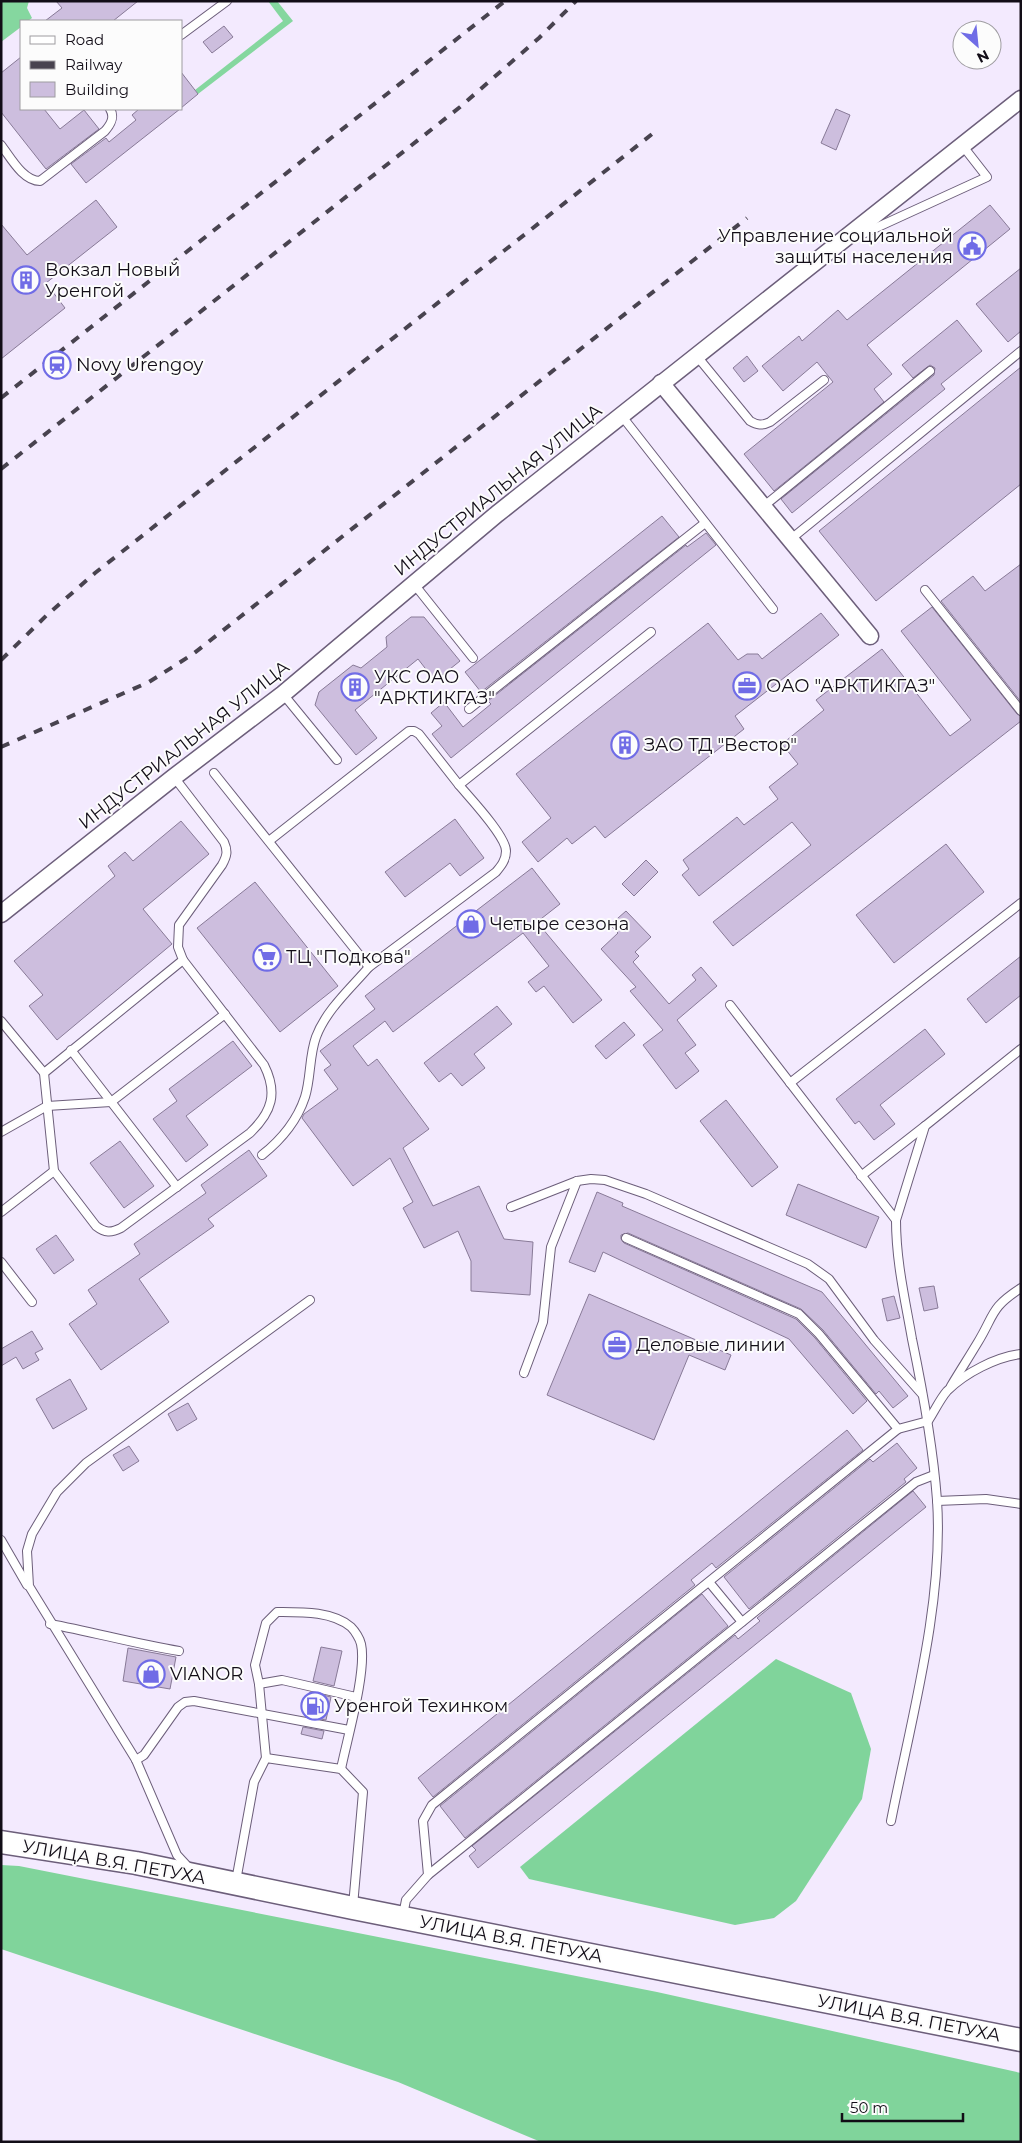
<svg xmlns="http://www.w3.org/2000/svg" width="1022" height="2143" viewBox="0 0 1022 2143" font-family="Montserrat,sans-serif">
<rect width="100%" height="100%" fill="#f3eafe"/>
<g fill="#85d79f">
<path d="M1,1H29L27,8L32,18L28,21H21V27L1,42Z"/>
<path d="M268,1H277L293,21L198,94L195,90L283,21Z"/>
</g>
<g fill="#80d49b">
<path d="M776,1659L851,1693L871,1749L862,1799L796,1901L774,1918L735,1925L529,1879L520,1867Z"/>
<path d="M1,1865L19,1866L657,1992L1021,2073V2142H541L398,2082L1,1949Z"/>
</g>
<g fill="#cdbede" stroke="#887a97">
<path d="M56,1H138L113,21H45L62,8Z"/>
<path d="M224,26L233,37L212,53L203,42Z"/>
<path d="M21,57V109H44L60,129L84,110L99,129L46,169L1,112V73Z"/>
<path d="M181,72L198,94L181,108Z"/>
<path d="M139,109H180L86,183L71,164L106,138L109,142L136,120L132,115Z"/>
<path d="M836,109L850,115L836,150L821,143Z"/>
<path d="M96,200L117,227L46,283L65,308L1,359V224L27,255Z"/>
<path d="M990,205L1010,229L867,345L892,374L874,389L884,402L774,491L744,454L833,382L817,362L783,391L762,366L799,336L802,341L838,310L847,320Z"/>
<path d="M1021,268V331L1008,342L976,304Z"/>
<path d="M957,320L982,351L941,384L945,389L792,513L781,499L934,375L935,368L930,365L913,378L902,365Z"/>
<path d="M747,356L758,371L744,382L733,368Z"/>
<path d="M1021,367V484L876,601L819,531Z"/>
<path d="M662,516L679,537L481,692L465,672Z"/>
<path d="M706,533L716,545L451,758L432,734L442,726L431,713L444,702L463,727L491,704L488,701L686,545L687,547Z"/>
<path d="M1021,564V702L941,601L973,576L985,591Z"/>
<path d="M932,607L1017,714L1021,716V721L733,946L713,922L811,845L792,822L699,896L682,875L689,869L683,860L737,817L744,825L778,799L769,787L798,764L782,744L824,710L816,700L882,649L950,736L971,720L901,631Z"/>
<path d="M821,613L839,635L735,716L744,729L605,838L595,826L572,844L567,838L538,862L522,842L551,818L516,774L708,623L738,660L747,654H758L762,659Z"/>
<path d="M411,617H424L460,661L435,681L418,659L355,710L377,738L356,755L315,705L319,692L353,665L361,668L387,647L386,637Z"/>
<path d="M455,819L484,858L460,876L450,863L405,897L385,872Z"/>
<path d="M181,821L209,854L143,909L172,944L57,1040L29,1006L43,995L14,961L115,876L108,866L125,852L133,861Z"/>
<path d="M946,844L984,892L894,963L856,915Z"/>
<path d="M646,860L658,872L634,896L622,884Z"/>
<path d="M532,868L560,904L537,922L602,1000L573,1023L544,986L536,992L528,982L549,966L523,933L393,1032L385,1021L353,1046L368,1066L377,1059L429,1129L403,1148L433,1206L479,1186L504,1239L533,1242L530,1295L471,1291V1261L458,1231L424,1248L403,1208L413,1202L390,1158L353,1186L302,1118L304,1114L338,1089L324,1070L331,1065L320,1051L375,1009L365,996Z"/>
<path d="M255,882L338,986L280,1032L197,928Z"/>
<path d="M626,911L651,937L635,952L639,956L633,962L669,1004L696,980L692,975L701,967L717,986L677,1020L696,1045L685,1053L699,1071L676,1089L643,1045L663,1030L630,991L636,987L601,949L618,933L610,925Z"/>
<path d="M1021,956V995L986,1023L967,999Z"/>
<path d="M497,1006L512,1024L474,1054L485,1068L462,1086L451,1073L439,1082L424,1063Z"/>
<path d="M624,1022L635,1035L606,1059L595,1046Z"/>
<path d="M925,1029L945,1054L880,1105L895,1124L874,1140L859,1121L855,1124L836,1099Z"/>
<path d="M233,1041L252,1066L186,1116L208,1145L186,1162L153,1119L177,1101L169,1089Z"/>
<path d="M726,1100L778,1167L752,1187L700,1121Z"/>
<path d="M120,1141L154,1186L124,1208L90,1163Z"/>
<path d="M249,1150L267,1176L208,1219L214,1226L139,1279L169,1322L101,1370L69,1324L97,1304L88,1290L140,1254L134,1244L206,1193L201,1185Z"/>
<path d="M798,1184L879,1217L866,1248L786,1215Z"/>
<path d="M597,1192L623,1203L622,1206L822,1292L908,1396L893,1408L879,1391L876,1394L823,1330L801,1309L628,1233L621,1235V1239L624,1243L796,1319L815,1338L867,1401L853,1414L789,1339L603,1252L595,1272L569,1262Z"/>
<path d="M56,1235L74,1260L54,1274L36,1249Z"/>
<path d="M934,1286L938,1308L924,1311L919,1288Z"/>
<path d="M589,1294L731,1355L725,1370L689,1355L654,1440L547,1395Z"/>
<path d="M894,1296L900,1318L887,1321L882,1299Z"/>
<path d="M32,1331L43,1349L35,1353L39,1360L23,1369L16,1357L1,1366V1349Z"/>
<path d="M70,1379L87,1409L53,1429L36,1399Z"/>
<path d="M188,1403L197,1419L177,1431L168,1414Z"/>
<path d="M847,1430L863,1450L716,1568L712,1563L691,1580L695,1585L433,1797L418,1778Z"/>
<path d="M897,1443L917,1468L904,1479L906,1482L749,1609L724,1577L870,1459L873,1462Z"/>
<path d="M129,1446L139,1461L123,1471L113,1455Z"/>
<path d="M913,1491L926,1507L478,1868L469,1856L476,1850L472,1846L735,1635L738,1639L760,1621L757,1618Z"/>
<path d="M702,1594L728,1626L465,1838L440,1806Z"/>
<path d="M321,1647L342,1651L334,1686L313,1681Z"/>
<path d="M128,1648L176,1657L170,1689L123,1681Z"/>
<path d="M310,1692L331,1697L326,1720L305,1716Z"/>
<path d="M303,1727L324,1731L322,1739L301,1734Z"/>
</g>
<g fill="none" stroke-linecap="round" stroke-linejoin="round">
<g stroke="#6c5e7a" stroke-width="10">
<g id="lane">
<path d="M181,35L227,1"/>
<path d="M1,145C11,158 23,181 40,181L105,131C111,124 115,117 110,109"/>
<path d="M856,237L987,177L962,145"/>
<path d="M696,355L750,421C757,425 762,426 770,422L824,380"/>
<path d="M621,415L773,609"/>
<path d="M764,506L930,371"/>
<path d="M791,539L1021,351"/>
<path d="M414,584L473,658"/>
<path d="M925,590L1021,711"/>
<path d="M283,694L337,760"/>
<path d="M469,709L705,523"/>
<path d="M214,773L369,967L496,872C501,866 506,860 506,851C506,836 470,798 459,785L651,632"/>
<path d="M269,841L409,731H414L419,734L459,785"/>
<path d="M730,1005L896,1220C896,1261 905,1299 912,1339C923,1392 933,1446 937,1500C944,1602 911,1720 891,1821"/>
<path d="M1,1021L44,1073L54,1171L96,1226C105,1233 111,1233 121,1228L250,1133C272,1112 278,1093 264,1065L183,960"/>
<path d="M71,1050L177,1187"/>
<path d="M44,1073L183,960L178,947L179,925L222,865C227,856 228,851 224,842L174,777"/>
<path d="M790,1083L1021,903"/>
<path d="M1,1132L47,1106L111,1102L225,1014"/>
<path d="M262,1155C281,1140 297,1121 305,1097C311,1078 309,1056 316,1037C326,1010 351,988 369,967"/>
<path d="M861,1176L925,1126"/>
<path d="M511,1207L577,1181L591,1179L605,1180L646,1194L808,1264L829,1279L874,1340L922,1394"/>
<path d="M1,1212L54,1171"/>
<path d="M896,1220L925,1126L1021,1049"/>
<path d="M626,1238L799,1314L819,1334L898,1429L928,1421C934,1412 940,1399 947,1391C965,1373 996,1357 1021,1354"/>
<path d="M1,1262L32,1302"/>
<path d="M524,1373L543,1322L551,1247L577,1181"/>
<path d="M951,1386C960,1371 969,1357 978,1342C995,1314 990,1308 1021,1288"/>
<path d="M937,1501L986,1499L1021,1504"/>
<path d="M1,1540L27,1585"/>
<path d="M709,1582L742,1622"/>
<path d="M50,1624C93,1632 136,1644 179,1651"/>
<path d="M259,1684L282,1680L356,1697"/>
<path d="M266,1758L259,1684L255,1665L266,1623L277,1612C301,1612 332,1611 351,1627C355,1631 360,1639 361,1644C367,1671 347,1739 341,1769"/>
<path d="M136,1760L144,1755L178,1707L185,1702L194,1701L349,1730"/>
<path d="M189,1868L177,1855L136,1760L29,1586L27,1551L32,1534L57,1492L86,1463L310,1300"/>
<path d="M428,1875L916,1482L934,1475"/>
<path d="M236,1881L254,1782L266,1758L341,1769L363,1792L353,1906"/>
<path d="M403,1915L406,1900L428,1875L423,1821L432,1805L898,1429"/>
</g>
</g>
<g stroke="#6c5e7a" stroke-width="19">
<g id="street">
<path d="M661,383L870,636"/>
<path d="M1,914L174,777L283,694L497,514L1021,99"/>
</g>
</g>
<g stroke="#6c5e7a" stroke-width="25">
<path id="secondary" d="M1,1842L136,1863L353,1908L1021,2040"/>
</g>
<use href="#lane" stroke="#fff" stroke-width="8"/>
<use href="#street" stroke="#fff" stroke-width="16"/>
<use href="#secondary" stroke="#fff" stroke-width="22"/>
<g stroke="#48434f" stroke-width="4" stroke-dasharray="9 9" stroke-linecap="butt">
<path d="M1,398L505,1"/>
<path d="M1,469L460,107L539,38L576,1"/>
<path d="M1,660L47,615L95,573L656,131"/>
<path d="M1,747L149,682L193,654L747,218"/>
</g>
</g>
<defs>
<g id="civic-ring" transform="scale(1.4375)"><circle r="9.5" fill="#fcfcfc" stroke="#706ce6" stroke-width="1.5"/><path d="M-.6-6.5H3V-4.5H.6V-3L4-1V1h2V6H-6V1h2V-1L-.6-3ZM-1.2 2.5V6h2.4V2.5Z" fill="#706ce6"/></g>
<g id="building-ring" transform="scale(1.4375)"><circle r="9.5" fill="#fcfcfc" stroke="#706ce6" stroke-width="1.5"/><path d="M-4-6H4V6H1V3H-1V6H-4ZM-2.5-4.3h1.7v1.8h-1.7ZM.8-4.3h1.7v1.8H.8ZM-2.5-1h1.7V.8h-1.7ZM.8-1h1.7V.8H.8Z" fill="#706ce6"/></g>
<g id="station-ring" transform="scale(1.4375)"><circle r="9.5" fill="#fcfcfc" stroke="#706ce6" stroke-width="1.5"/><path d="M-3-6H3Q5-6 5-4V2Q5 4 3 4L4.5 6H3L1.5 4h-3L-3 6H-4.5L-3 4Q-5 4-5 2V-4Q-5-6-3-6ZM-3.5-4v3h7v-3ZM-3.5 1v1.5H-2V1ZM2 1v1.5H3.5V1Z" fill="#706ce6"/></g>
<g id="office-ring" transform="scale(1.4375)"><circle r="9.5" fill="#fcfcfc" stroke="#706ce6" stroke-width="1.5"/><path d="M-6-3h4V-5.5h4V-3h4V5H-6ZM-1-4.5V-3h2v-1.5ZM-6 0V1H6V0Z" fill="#706ce6"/></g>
<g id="shop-ring" transform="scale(1.4375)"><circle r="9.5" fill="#fcfcfc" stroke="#706ce6" stroke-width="1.5"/><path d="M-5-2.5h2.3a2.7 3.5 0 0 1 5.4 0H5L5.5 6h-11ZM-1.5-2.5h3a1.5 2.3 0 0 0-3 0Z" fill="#706ce6"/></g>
<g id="supermarket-ring" transform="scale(1.4375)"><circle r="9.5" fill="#fcfcfc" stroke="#706ce6" stroke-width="1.5"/><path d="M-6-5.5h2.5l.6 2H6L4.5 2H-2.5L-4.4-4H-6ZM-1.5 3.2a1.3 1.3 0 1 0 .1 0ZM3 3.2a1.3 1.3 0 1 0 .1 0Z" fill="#706ce6"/></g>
<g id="fuel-ring" transform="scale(1.4375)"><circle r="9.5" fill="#fcfcfc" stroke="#706ce6" stroke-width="1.5"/><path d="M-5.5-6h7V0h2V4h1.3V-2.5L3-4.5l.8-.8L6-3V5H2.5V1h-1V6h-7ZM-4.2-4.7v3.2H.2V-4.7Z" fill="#706ce6"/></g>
</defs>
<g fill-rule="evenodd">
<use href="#civic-ring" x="972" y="246"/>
<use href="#building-ring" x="26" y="280"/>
<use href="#station-ring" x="57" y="365"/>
<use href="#office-ring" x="747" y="686"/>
<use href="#building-ring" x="355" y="687"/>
<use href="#building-ring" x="625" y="745"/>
<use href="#shop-ring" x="471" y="924"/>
<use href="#supermarket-ring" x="267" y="957"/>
<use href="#office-ring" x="617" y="1345"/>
<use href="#shop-ring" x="151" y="1674"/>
<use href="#fuel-ring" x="315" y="1706"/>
</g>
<g text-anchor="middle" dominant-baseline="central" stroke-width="4" stroke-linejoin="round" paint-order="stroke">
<g font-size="18" fill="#120d17" stroke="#fcfcfc" text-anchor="start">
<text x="953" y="236" text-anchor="end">Управление социальной<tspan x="953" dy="21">защиты населения</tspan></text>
<text x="45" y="270">Вокзал Новый<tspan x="45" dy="21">Уренгой</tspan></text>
<text x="76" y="365">Novy Urengoy</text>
<text x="374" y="677">УКС ОАО<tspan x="374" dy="21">"АРКТИКГАЗ"</tspan></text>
<text x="766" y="686">ОАО "АРКТИКГАЗ"</text>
<text x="644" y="745">ЗАО ТД "Вестор"</text>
<text x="490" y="924">Четыре сезона</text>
<text x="286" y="957">ТЦ "Подкова"</text>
<text x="636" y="1345">Деловые линии</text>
<text x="170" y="1674">VIANOR</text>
<text x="334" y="1706">Уренгой Техинком</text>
</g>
<g font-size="18" fill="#120d17" stroke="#fcfcfc">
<text transform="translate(498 490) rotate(-39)">ИНДУСТРИАЛЬНАЯ УЛИЦА</text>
<text transform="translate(184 745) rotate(-38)">ИНДУСТРИАЛЬНАЯ УЛИЦА</text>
<text transform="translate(114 1862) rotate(10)">УЛИЦА В.Я. ПЕТУХА</text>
<text transform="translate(511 1939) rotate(11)">УЛИЦА В.Я. ПЕТУХА</text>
<text transform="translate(909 2018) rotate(11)">УЛИЦА В.Я. ПЕТУХА</text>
</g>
</g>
<rect width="1022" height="2143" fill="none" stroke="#120d17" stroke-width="5"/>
<rect x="20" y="20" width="162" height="90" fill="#fcfcfc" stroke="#9e9ca0"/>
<rect x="30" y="36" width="25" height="8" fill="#ffffff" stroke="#9e9ca0"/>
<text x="65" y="45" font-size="15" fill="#120d17">Road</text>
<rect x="30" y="61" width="25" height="8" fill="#48434f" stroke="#9e9ca0"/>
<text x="65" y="70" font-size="15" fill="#120d17">Railway</text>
<rect x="30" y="82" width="25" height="15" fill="#cdbede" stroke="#9e9ca0"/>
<text x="65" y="95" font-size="15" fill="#120d17">Building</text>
<g transform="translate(977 45) rotate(153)"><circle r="24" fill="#fcfcfc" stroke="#9e9ca0"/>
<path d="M0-4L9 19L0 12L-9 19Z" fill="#706ce6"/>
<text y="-8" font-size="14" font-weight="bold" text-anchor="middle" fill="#120d17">N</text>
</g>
<path d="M842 2113v8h121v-8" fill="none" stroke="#120d17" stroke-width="2.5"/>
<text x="850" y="2113" font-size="15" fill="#120d17" stroke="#fcfcfc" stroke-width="4" paint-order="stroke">50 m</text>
</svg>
